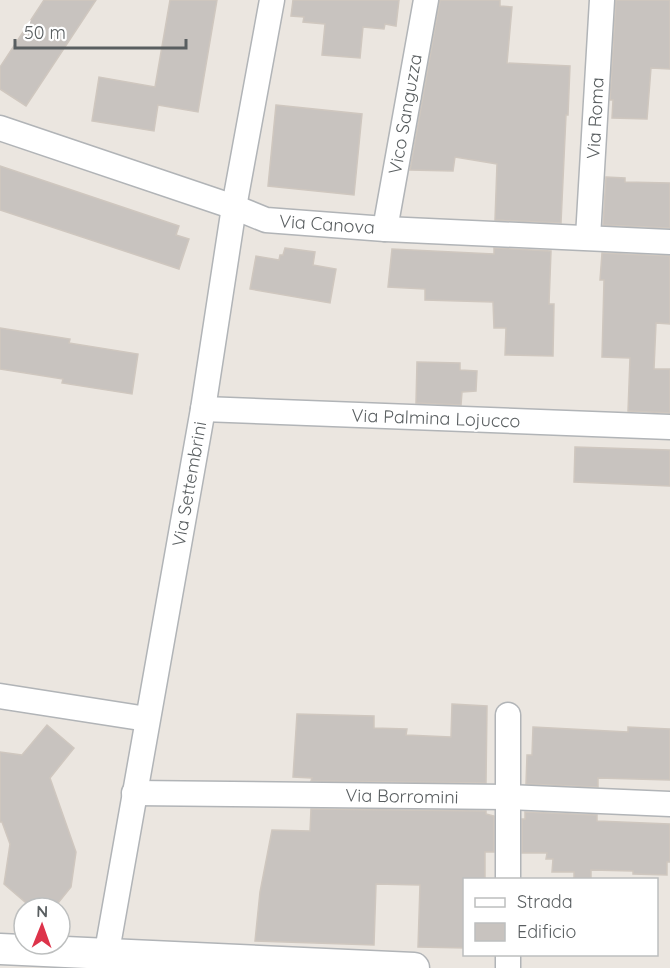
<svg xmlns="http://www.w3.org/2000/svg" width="670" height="968" viewBox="0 0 670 968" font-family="Quicksand,sans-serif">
<rect width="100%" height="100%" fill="#ebe6e0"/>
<g fill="#c8c3bf" stroke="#cfc7bf" stroke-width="1.5">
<path d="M44,0H96L26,106L0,89V67Z"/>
<path d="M170,0H217L198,112L158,105L154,131L92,121L99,77L155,87Z"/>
<path d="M293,0H399L396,26L385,24L384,29L363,27L360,58L322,55L325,24L303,22L304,17L291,16Z"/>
<path d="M440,0H500V6L512,7L507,63L570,66L568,115H566L561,223L495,220L497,164L455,157L453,171L410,170Z"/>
<path d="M616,0H670V69L651,68L647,119L612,118L613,100H610Z"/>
<path d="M276,105L362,114L354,195L268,186Z"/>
<path d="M0,166L179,226L176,235L189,239L179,269L0,210Z"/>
<path d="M606,177L625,178V182L670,183V228L603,225Z"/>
<path d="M285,248L315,252L313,265L336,269L330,303L250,289L256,256L279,260L280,255H283Z"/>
<path d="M494,248L551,251L549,304H554L553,356L505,355L506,328H494L493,302L425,300V289L388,287L392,249L494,254Z"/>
<path d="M602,253L670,256V324L656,323L654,369H670V413L628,411L630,358L602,357L604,280H600Z"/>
<path d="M0,328L70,339L69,343L138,354L132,394L62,383L63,379L0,369Z"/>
<path d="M417,362L460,363V370L477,371L476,391L462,392L461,405L416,403Z"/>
<path d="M575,447L670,450V486L574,482Z"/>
<path d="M452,704L487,706L486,783L311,781L312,778L293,777L297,714L374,716V728L407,729L406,735L451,737Z"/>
<path d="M47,725L74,748L50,778L76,852L71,887L54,908H32L4,884L10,844L2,822H0V752L22,755Z"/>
<path d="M533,727L628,732V727L670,729V780L598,778V787L526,784L527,755H532Z"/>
<path d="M311,809L486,811V814L494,816V852H485V879H465V948L418,947L420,885L376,884L374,945L255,941L260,892L272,830L310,831Z"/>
<path d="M525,812L597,815V821L670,824V862H667V875L633,874V871L591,870V879H574V872H552L553,859H546L547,853H522V819H525Z"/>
</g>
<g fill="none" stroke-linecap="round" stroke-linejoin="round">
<g stroke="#b1b4b7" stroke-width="27">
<g id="minor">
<path d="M0,128L234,207L266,220L385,229L670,242"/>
<path d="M385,229L426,0"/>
<path d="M588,237L602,0"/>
<path d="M203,409L670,427"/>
<path d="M0,696L147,719"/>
<path d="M134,793L507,797L670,804"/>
<path d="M508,880V715"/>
<path d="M508,954V968"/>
<path d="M104,968L203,409L234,207L272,0"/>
</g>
</g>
<g stroke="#b1b4b7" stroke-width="33">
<path id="tertiary" d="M0,949L414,968"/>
</g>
<use href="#minor" stroke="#fff" stroke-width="24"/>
<use href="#tertiary" stroke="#fff" stroke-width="30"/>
</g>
<g text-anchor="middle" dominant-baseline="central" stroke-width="4.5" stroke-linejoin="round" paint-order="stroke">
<g font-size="18" fill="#595e60" stroke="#fff">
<text transform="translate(405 114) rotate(-80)">Vico Sanguzza</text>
<text transform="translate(595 118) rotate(-87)">Via Roma</text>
<text transform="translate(327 224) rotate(4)">Via Canova</text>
<text transform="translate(436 418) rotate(2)">Via Palmina Lojucco</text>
<text transform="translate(189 484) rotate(-80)">Via Settembrini</text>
<text transform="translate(402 796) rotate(1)">Via Borromini</text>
</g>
</g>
<rect x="463" y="878" width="195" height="78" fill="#ffffff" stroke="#bdbfbf" stroke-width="1.5"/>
<rect x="475" y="898" width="30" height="9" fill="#ffffff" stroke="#bdbfbf" stroke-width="1.5"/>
<text x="517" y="908" font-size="18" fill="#595e60">Strada</text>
<rect x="475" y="923" width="30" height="18" fill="#c8c3bf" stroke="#bdbfbf" stroke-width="1.5"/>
<text x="517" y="938" font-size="18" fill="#595e60">Edificio</text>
<g transform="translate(42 926) rotate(1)"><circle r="28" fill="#ffffff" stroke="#bdbfbf" stroke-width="1.5"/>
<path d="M0-4.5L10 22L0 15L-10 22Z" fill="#dd334a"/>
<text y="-9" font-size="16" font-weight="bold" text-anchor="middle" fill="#595e60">N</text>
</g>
<path d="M15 39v9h171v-9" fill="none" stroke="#595e60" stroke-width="3"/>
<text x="24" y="39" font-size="18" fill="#595e60" stroke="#ffffff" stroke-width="4.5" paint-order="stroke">50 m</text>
</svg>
